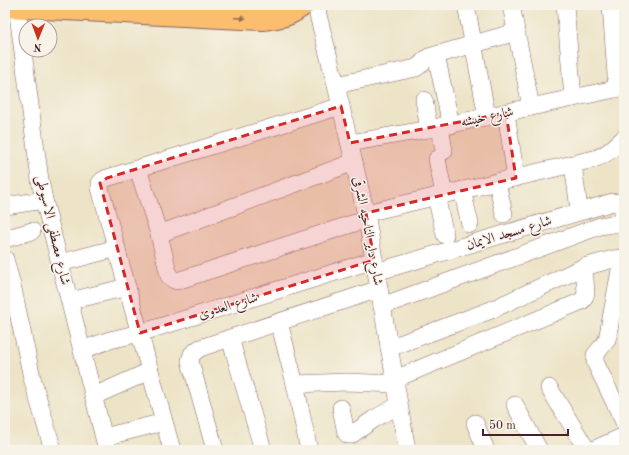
<svg xmlns="http://www.w3.org/2000/svg" width="629" height="455" viewBox="0 0 629 455" font-family="'Old Standard TT',Amiri,serif">
<rect width="100%" height="100%" fill="#f7f3e8"/>
<filter id="ink" filterUnits="userSpaceOnUse"><feTurbulence type="fractalNoise" baseFrequency=".025" numOctaves="2"/><feDisplacementMap in="SourceGraphic" scale="8" xChannelSelector="R" yChannelSelector="G"/><feConvolveMatrix kernelMatrix="1 2 1 2 8 2 1 2 1" color-interpolation-filters="sRGB"/></filter>
<filter id="wash" filterUnits="userSpaceOnUse"><feTurbulence type="fractalNoise" baseFrequency=".012" numOctaves="4" result="noise"/><feDisplacementMap in="SourceGraphic" scale="16" xChannelSelector="R" yChannelSelector="G"/><feGaussianBlur stdDeviation="0.9" result="paint"/><feColorMatrix in="noise" values="0 0 0 0 0 0 0 0 0 0 0 0 0 0 0 0 0 1.4 0 .05"/><feComposite in="paint" operator="in"/></filter>
<g filter="url(#wash)">
<rect width="100%" height="100%" fill="#ede4c7"/>
</g>
<g filter="url(#ink)">
<g fill="none" stroke-linecap="round" stroke-linejoin="round">
<g stroke="#836462" stroke-width="18">
<g id="minor">
<path d="M317,5L318,15L336,85L367,219L407,450"/>
<path d="M466,5L487,117"/>
<path d="M511,5L531,107"/>
<path d="M565,5L573,98"/>
<path d="M611,5L617,89"/>
<path d="M17,7L40,180L44,200L107,450"/>
<path d="M436,55L451,125"/>
<path d="M336,85L416,68C422,65 423,60 429,57L516,32"/>
<path d="M424,100L429,129"/>
<path d="M506,113L516,178"/>
<path d="M440,127L444,151"/>
<path d="M350,143L429,129L624,87"/>
<path d="M437,159L444,195"/>
<path d="M573,164L578,202"/>
<path d="M138,169L159,234L169,276L174,280L177,281L367,219"/>
<path d="M497,182L504,214"/>
<path d="M462,190L470,224"/>
<path d="M436,196L445,235"/>
<path d="M5,206L44,200"/>
<path d="M366,213L594,159C607,155 614,147 624,138"/>
<path d="M159,234L354,162"/>
<path d="M5,239L32,231"/>
<path d="M5,259L13,289L32,378L53,450"/>
<path d="M60,263L117,248"/>
<path d="M624,265L620,270L607,340L595,355V361L596,364L624,422"/>
<path d="M376,272L613,202L619,203L623,208V223"/>
<path d="M70,301L127,287"/>
<path d="M382,306L600,226L612,224H624"/>
<path d="M279,322L295,384L309,450"/>
<path d="M230,338L263,450"/>
<path d="M389,348L491,310L584,267L613,259L624,258"/>
<path d="M82,350L110,340L140,333L374,260"/>
<path d="M395,379L582,301L585,296L586,293L584,267"/>
<path d="M295,384L347,382L396,384"/>
<path d="M549,388L587,450"/>
<path d="M94,396L150,371"/>
<path d="M515,405L539,450"/>
<path d="M341,408L346,433L348,435H351L374,419L399,405"/>
<path d="M475,423L486,450"/>
<path d="M104,437L164,422"/>
<path d="M172,450L150,371L100,188V183L103,180L107,178L341,106"/>
<path d="M215,450L190,361L192,354L200,348L379,289"/>
<path d="M593,450L624,436"/>
</g>
</g>
<g stroke="#836462" stroke-width="24">
<path id="major" d="M5,6L263,19C272,18 284,17 292,12C296,10 299,7 303,5"/>
</g>
<use href="#minor" stroke="#fff" stroke-width="17"/>
<use href="#major" stroke="#fabe6e" stroke-width="22"/>
</g>
<defs><path id="oneway-solid" d="M-6-.8H1V-3.2L6.5 0L1 3.2V.8H-6Z"/></defs>
<use fill="#996749" href="#oneway-solid" transform="translate(240 18) rotate(3)"/>
</g>
<path fill="#d62828" fill-opacity="0.2" stroke="#d62828" stroke-width="3" stroke-dasharray="8 5" stroke-linejoin="round" d="M341,106L350,143L506,113L516,178L366,213L374,260L140,333L100,183L107,178Z"/>
<g text-anchor="middle" dominant-baseline="central" stroke-width="3" stroke-linejoin="round" paint-order="stroke">
<g font-size="14" fill="#4a1f2b" stroke="#f7f3e8">
<text transform="translate(487 117) rotate(-12)">شارع خيشه</text>
<text transform="translate(53 230) rotate(77)">شارع مصطفى الاسيوطى</text>
<text transform="translate(368 231) rotate(79)">شارع داير الناحيه الشرقى</text>
<text transform="translate(509 233) rotate(-17)">شارع مسجد الايمان</text>
<text transform="translate(228 306) rotate(-17)">شارع العدوى</text>
</g>
</g>
<rect width="629" height="455" fill="none" stroke="#f7f3e8" stroke-width="20"/>
<g transform="translate(38 38) rotate(181)"><circle r="19" fill="#f7f3e8" stroke="#b29e9c"/>
<path d="M0-3L7 15L0 10L-7 15Z" fill="#c8321e"/>
<text y="-6" font-size="11" font-weight="bold" text-anchor="middle" fill="#4a1f2b">N</text>
</g>
<path d="M483 429v6h85v-6" fill="none" stroke="#4a1f2b" stroke-width="2"/>
<text x="489" y="429" font-size="12" fill="#4a1f2b" stroke="#f7f3e8" stroke-width="3" paint-order="stroke">50 m</text>
</svg>
